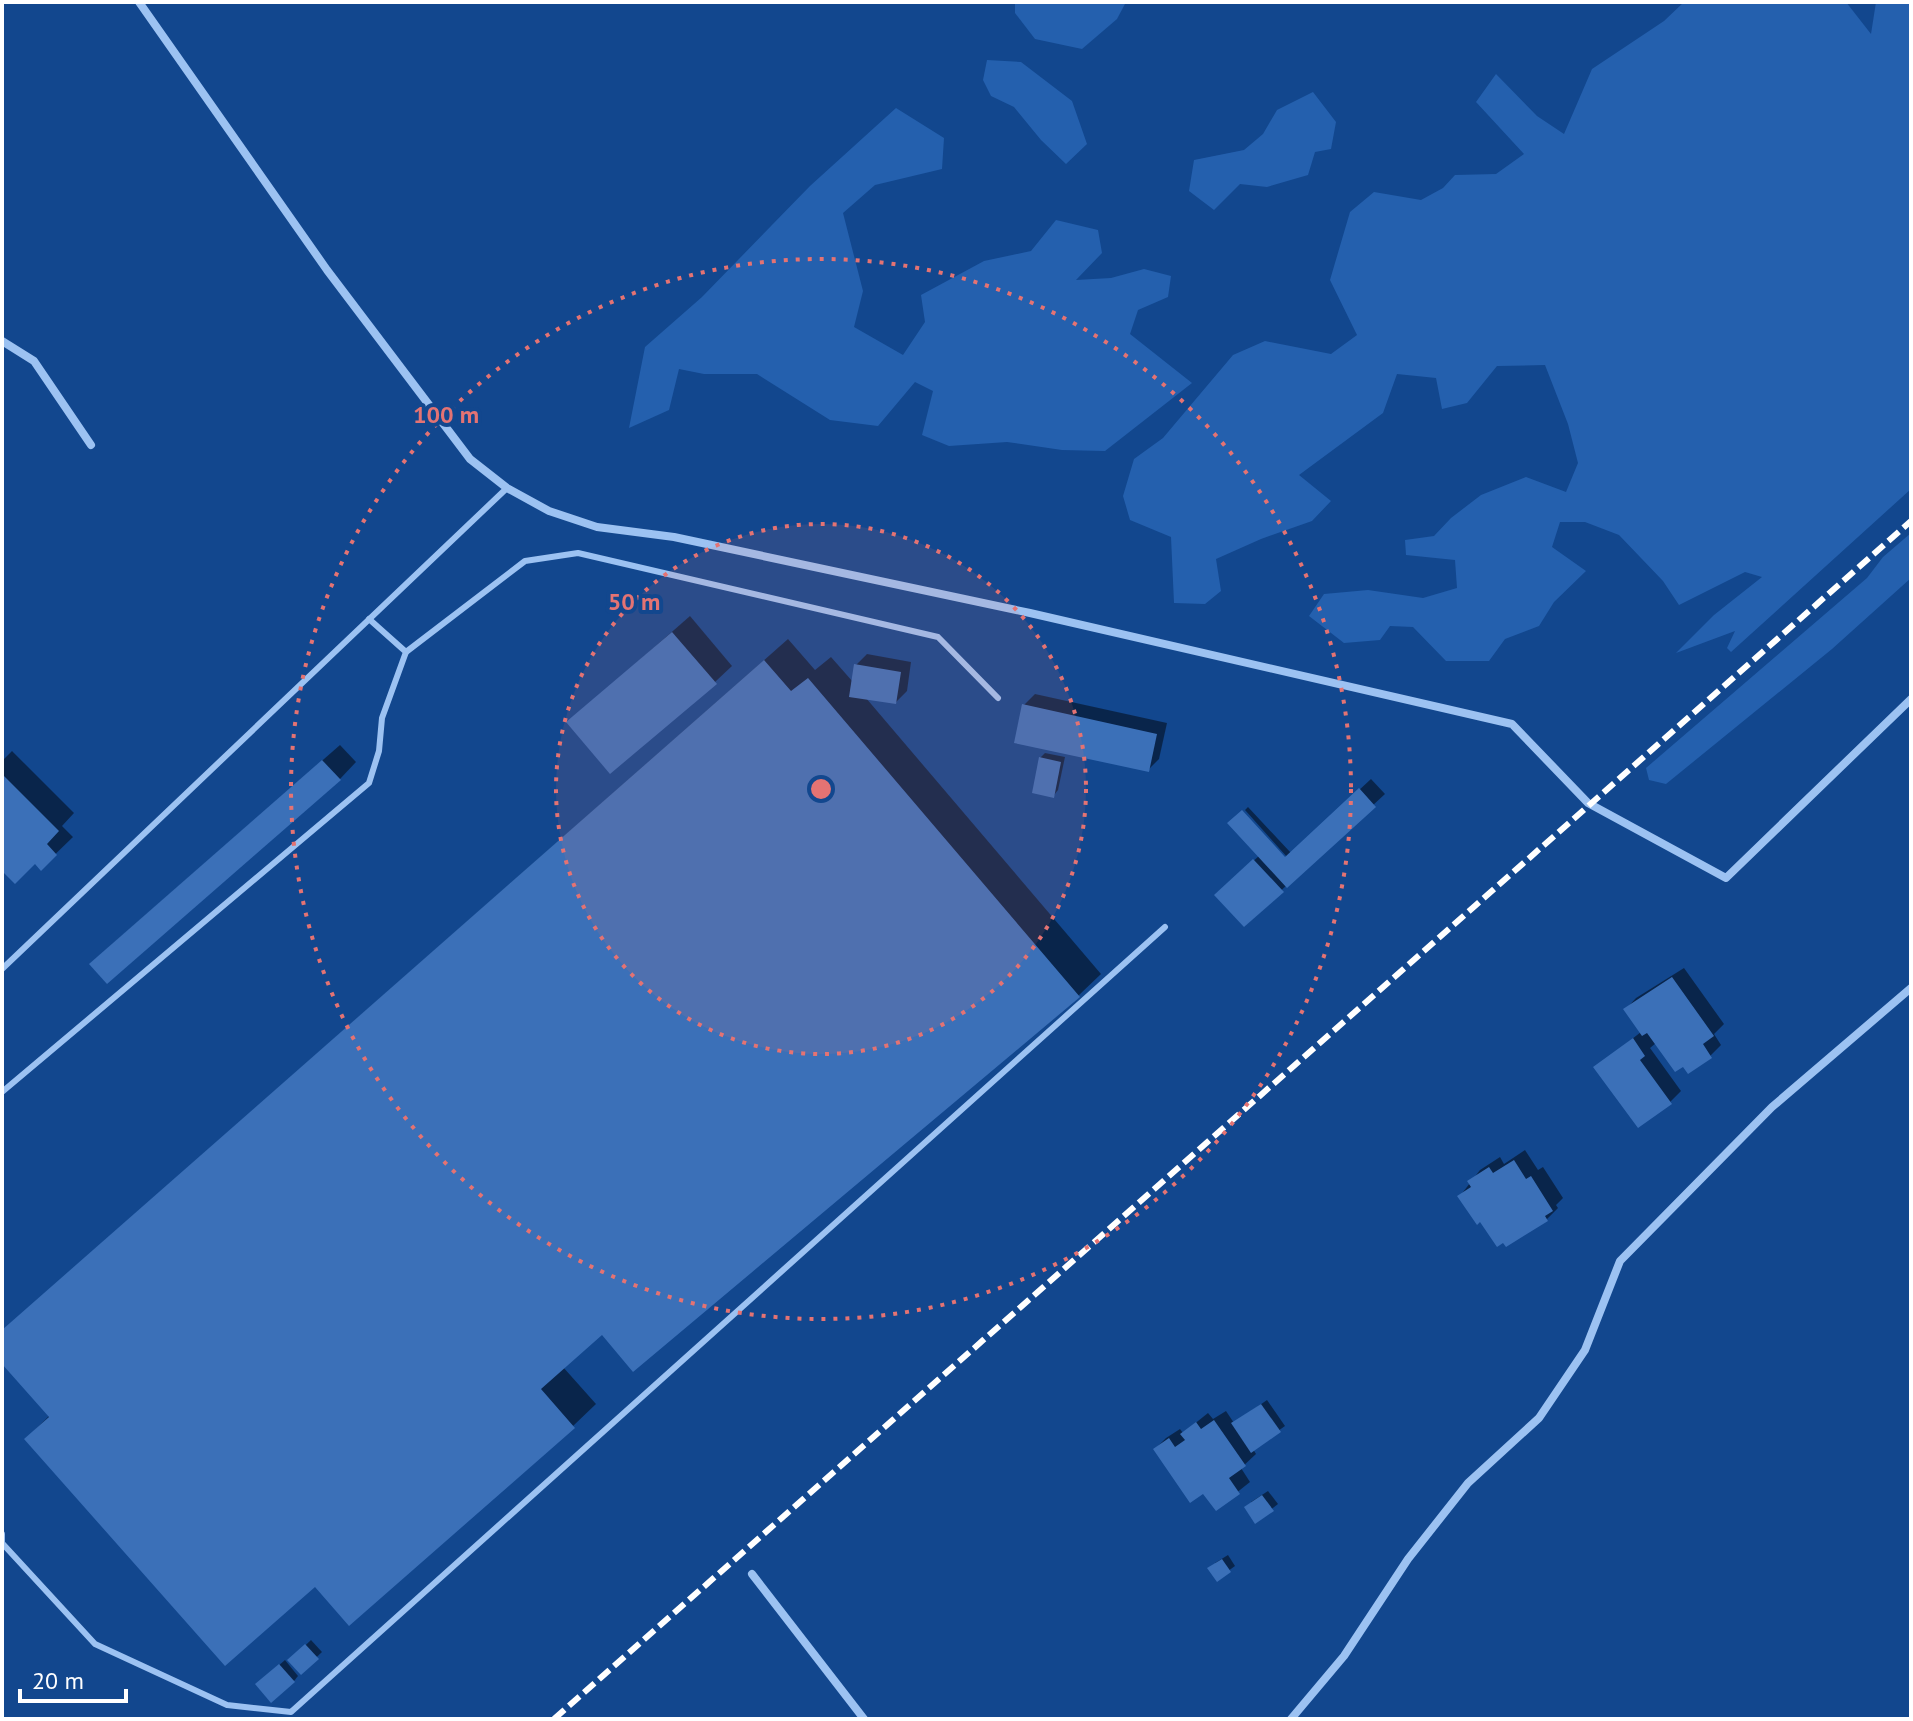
<svg xmlns="http://www.w3.org/2000/svg" width="1913" height="1721" viewBox="0 0 1913 1721" font-family="'PT Sans',sans-serif">
<rect width="100%" height="100%" fill="#12478e"/>
<g fill="#2460ae">
<path d="M1015,2H1126L1117,19L1082,49L1035,39L1015,13Z"/>
<path d="M1684,2H1846L1871,34L1876,2H1911V489L1731,652L1727,648L1735,631L1676,653L1714,615L1762,577L1745,572L1679,605L1663,581L1619,535L1585,522H1560L1552,547L1586,571L1554,602L1539,626L1505,639L1489,661H1446L1413,627L1390,626L1380,640L1344,643L1309,616L1324,594L1368,590L1423,598L1457,588L1455,560L1406,555L1405,540L1434,536L1451,518L1481,495L1526,477L1566,492L1578,463L1568,424L1545,365L1497,366L1467,403L1442,409L1436,378L1397,374L1383,413L1299,475L1331,501L1312,521L1261,539L1216,559L1221,591L1205,604L1174,603L1171,537L1130,520L1123,496L1134,459L1163,438L1233,355L1265,341L1331,354L1357,335L1330,280L1350,212L1374,192L1421,200L1443,188L1455,175L1496,174L1524,154L1476,102L1496,74L1537,116L1564,134L1592,69L1664,21Z"/>
<path d="M987,60L1021,62L1072,101L1087,144L1066,164L1041,140L1014,107L991,96L983,80Z"/>
<path d="M1313,92L1336,122L1331,149L1315,152L1308,175L1267,187L1240,184L1214,210L1189,191L1194,160L1244,150L1263,134L1277,110Z"/>
<path d="M896,108L944,138L942,169L875,185L843,213L863,291L854,327L903,355L925,322L921,295L984,261L1031,251L1056,220L1098,230L1102,253L1076,280L1111,278L1144,269L1171,276L1168,297L1138,310L1130,334L1192,383L1105,451L1062,450L1007,442L949,446L922,435L933,391L915,382L878,426L830,420L757,374H704L679,369L669,410L629,428L645,347L702,297L810,186Z"/>
<path d="M1911,533V578L1832,649L1666,784L1649,780L1646,768L1867,578L1883,557Z"/>
</g>
<g fill="#0007">
<path d="M690,616L732,666L715,682L569,722Z"/>
<path d="M788,639L815,670L831,657L853,682L856,665L867,654L911,662L907,691L896,702L866,698L1101,974L1078,996L602,1332L563,1367L596,1404L573,1426L315,1584L26,1439L50,1415L2,1361V1331Z"/>
<path d="M1035,694L1167,723L1159,759L1148,770L1024,705Z"/>
<path d="M340,745L356,762L340,779L109,947Z"/>
<path d="M12,751L74,813L62,826L73,837L41,868L35,861L2,868V761Z"/>
<path d="M1045,753L1065,757L1058,790L1054,795L1040,758Z"/>
<path d="M1371,779L1385,794L1245,924L1228,884L1260,855L1285,859L1287,857L1245,810L1248,807L1291,853Z"/>
<path d="M1684,968L1724,1024L1714,1034L1721,1045L1710,1056L1656,1043L1650,1048L1681,1091L1670,1102L1596,1067L1641,1032L1626,1009L1636,998Z"/>
<path d="M1525,1150L1538,1170L1543,1167L1563,1198L1556,1205L1558,1208L1547,1219H1481L1460,1196L1480,1170L1500,1157L1504,1164Z"/>
<path d="M1267,1400L1285,1426L1253,1449L1256,1454L1241,1468L1250,1482L1216,1509L1203,1491L1155,1449L1166,1438L1180,1429L1183,1433L1208,1413L1213,1419L1226,1411L1234,1423Z"/>
<path d="M1268,1491L1278,1504L1256,1521L1251,1502Z"/>
<path d="M1228,1555L1235,1566L1217,1579L1215,1563Z"/>
<path d="M311,1640L322,1652L301,1672L290,1660Z"/>
<path d="M285,1660L298,1676L294,1681L262,1680Z"/>
</g>
<g fill="#3b70b8">
<path d="M672,632L717,684L610,774L566,722Z"/>
<path d="M764,660L791,691L808,678L1080,997L633,1372L602,1335L541,1389L575,1428L349,1626L315,1587L225,1666L24,1439L49,1417L2,1364V1330Z"/>
<path d="M854,664L901,672L896,704L849,697Z"/>
<path d="M1022,704L1157,734L1149,772L1014,743Z"/>
<path d="M1039,757L1061,762L1054,798L1032,793Z"/>
<path d="M322,760L341,780L107,984L89,964Z"/>
<path d="M2,774L59,831L47,844L57,855L41,871L35,864L15,884L2,871Z"/>
<path d="M1359,788L1376,807L1287,888L1227,823L1242,810L1285,857Z"/>
<path d="M1253,859L1284,892L1244,927L1214,895Z"/>
<path d="M1672,977L1714,1036L1703,1044L1712,1058L1688,1074L1683,1067L1675,1072L1647,1033L1642,1036L1623,1009Z"/>
<path d="M1633,1038L1645,1056L1640,1060L1672,1104L1638,1128L1593,1067Z"/>
<path d="M1514,1160L1526,1179L1531,1176L1553,1211L1545,1216L1548,1221L1506,1247L1503,1243L1497,1247L1480,1222L1477,1225L1457,1196L1471,1187L1467,1181L1489,1167L1493,1173Z"/>
<path d="M1261,1404L1281,1432L1251,1453L1231,1423Z"/>
<path d="M1214,1420L1246,1466L1229,1478L1240,1494L1216,1511L1203,1494L1190,1503L1153,1449L1169,1438L1175,1447L1185,1440L1180,1434L1196,1422L1201,1429Z"/>
<path d="M1262,1495L1274,1511L1255,1524L1244,1507Z"/>
<path d="M1222,1559L1231,1572L1217,1582L1207,1568Z"/>
<path d="M305,1644L319,1659L301,1675L287,1660Z"/>
<path d="M279,1664L295,1682L271,1703L255,1684Z"/>
</g>
<g fill="none" stroke-linecap="round" stroke-linejoin="round">
<g stroke="#9cc2f2" stroke-width="6">
<path d="M406,652L525,561L578,553L938,637L998,698"/>
<path d="M2,969L507,488"/>
<path d="M2,1092L369,783L379,751L382,718L406,652L369,619"/>
<path d="M2,1534V1543L95,1644L227,1705L291,1712L1165,927"/>
</g>
<g stroke="#9cc2f2" stroke-width="8">
<path d="M139,2L327,270L470,459L507,488L549,511L597,527L674,537L1030,613L1512,724L1588,803L1726,878L1911,699"/>
<path d="M2,341L34,361L91,445"/>
<path d="M752,1574L864,1719"/>
<path d="M1291,1719L1344,1656L1408,1559L1468,1483L1539,1418L1585,1350L1620,1261L1772,1107L1911,988"/>
</g>
<path stroke="#fff" stroke-width="6" stroke-dasharray="14 6" stroke-linecap="butt" d="M554,1719L1911,521"/>
</g>
<circle cx="821" cy="789" r="265" fill="#e47373" fill-opacity=".12"/>
<g fill="none" stroke="#e47373" stroke-width="4" stroke-dasharray="4 8">
<circle cx="821" cy="789" r="265"/>
<circle cx="821" cy="789" r="530"/>
</g>
<circle cx="821" cy="789" r="12" fill="#e47373" stroke="#12478e" stroke-width="4"/>
<g font-size="24" text-anchor="middle" font-weight="bold" fill="#e47373" stroke="#12478e" stroke-width="8" stroke-linejoin="round" paint-order="stroke">
<text x="446" y="423">100 m</text>
<text x="634" y="610">50 m</text>
</g>
<rect width="1913" height="1721" fill="none" stroke="#ffffff" stroke-width="8"/>
<path d="M20 1689v12h106v-12" fill="none" stroke="#ffffff" stroke-width="4"/>
<text x="32" y="1689" font-size="24" fill="#ffffff" stroke="#12478e" stroke-width="6" paint-order="stroke">20 m</text>
</svg>
